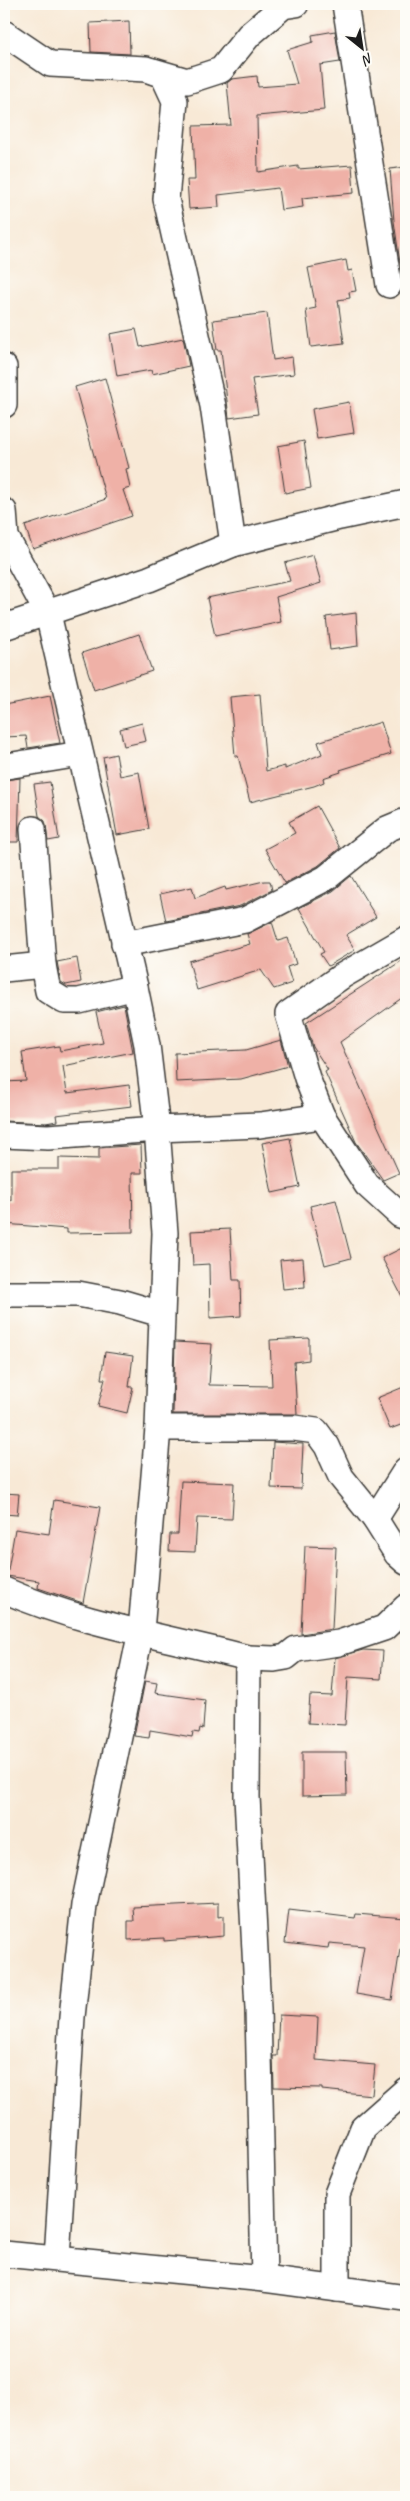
<svg xmlns="http://www.w3.org/2000/svg" width="410" height="2501" viewBox="0 0 410 2501" font-family="Caveat,sans-serif">
<rect width="100%" height="100%" fill="#fdfcf7"/>
<filter id="ink" filterUnits="userSpaceOnUse"><feTurbulence type="fractalNoise" baseFrequency=".02" numOctaves="2"/><feDisplacementMap in="SourceGraphic" scale="10" xChannelSelector="R" yChannelSelector="G"/><feConvolveMatrix kernelMatrix="1 2 1 2 8 2 1 2 1" color-interpolation-filters="sRGB"/></filter>
<filter id="wash" filterUnits="userSpaceOnUse"><feTurbulence type="fractalNoise" baseFrequency=".0096" numOctaves="4" result="noise"/><feDisplacementMap in="SourceGraphic" scale="20" xChannelSelector="R" yChannelSelector="G"/><feGaussianBlur stdDeviation="1.12" result="paint"/><feColorMatrix in="noise" values="0 0 0 0 0 0 0 0 0 0 0 0 0 0 0 0 0 1.4 0 .05"/><feComposite in="paint" operator="in"/></filter>
<g filter="url(#wash)">
<rect width="100%" height="100%" fill="#f8e9d6"/>
<g id="blocks">
<g fill="#efb1a7">
<path d="M129,21L130,54L91,52L90,23Z"/>
<path d="M335,31L340,62L320,65L324,110L257,116L258,172L298,166V169L352,165L354,193L302,198L303,207L281,210L278,188L218,195L219,207L189,209L187,180H195L193,126L231,125L227,83L232,79L257,76L258,87L297,84L287,50L313,42L312,35Z"/>
<path d="M406,167V263H400L394,221L390,169Z"/>
<path d="M346,260L348,271L352,270L356,291L349,292L350,298L338,300L344,343L311,347L306,310L316,308L308,268Z"/>
<path d="M267,313L273,360L292,357L294,374L252,379L258,414L229,418L221,350H217L213,320Z"/>
<path d="M136,329L140,347L183,338L189,366L152,374L151,370L117,376L110,334Z"/>
<path d="M105,378L129,468L126,469L130,488L123,490L132,516L33,549L25,526L106,499L75,387Z"/>
<path d="M349,402L354,433L317,439L312,409Z"/>
<path d="M304,441L311,488L285,493L278,446Z"/>
<path d="M313,555L321,583L276,597L281,622L215,636L207,598L290,581L285,563Z"/>
<path d="M356,613L358,646L330,650L326,617Z"/>
<path d="M139,634L152,671L94,690L82,653Z"/>
<path d="M260,694L266,771L285,766V769L322,754L318,742L381,722L391,754L340,770L341,772L323,778L324,782L314,786L250,802L238,756H235L230,697Z"/>
<path d="M50,696L60,743L28,748L26,736L4,737V705Z"/>
<path d="M142,723L146,741L124,746L120,729Z"/>
<path d="M116,754L120,776L139,772L149,829L117,835L103,757Z"/>
<path d="M20,778L18,842H4V780Z"/>
<path d="M50,782L59,839L48,841L45,821L39,816L34,784Z"/>
<path d="M317,806L340,848L318,866L285,883L265,849L295,833L289,822Z"/>
<path d="M351,876L376,917L346,935L355,950L328,966L320,954L324,952L299,908L333,891Z"/>
<path d="M264,881H270L272,890L240,906L166,921L160,894L192,887L195,898L225,887L226,890Z"/>
<path d="M272,922L278,941L288,938L296,964L287,967L292,983L274,989L261,970L197,990L189,961L250,944L247,934Z"/>
<path d="M77,958L81,982L66,985L61,982L57,962Z"/>
<path d="M406,958V995L340,1042L399,1173L383,1180L356,1142L325,1072L328,1070L313,1047L306,1023Z"/>
<path d="M124,1005L133,1052L63,1066L67,1093L129,1085L132,1106L56,1115L57,1121L46,1123L4,1121V1082L26,1081L22,1052L59,1046L60,1051L103,1043L96,1012Z"/>
<path d="M281,1040L288,1066L241,1079L176,1082L175,1053L246,1050Z"/>
<path d="M290,1138L300,1187L272,1193L262,1143Z"/>
<path d="M141,1145L142,1173H132L133,1232L67,1233V1229L4,1224V1201H11V1169H59V1158L99,1159V1148Z"/>
<path d="M336,1200L351,1258L325,1265L310,1206Z"/>
<path d="M230,1229L233,1280H240L241,1316L210,1318L209,1264L193,1265L191,1231Z"/>
<path d="M406,1246V1304L382,1258Z"/>
<path d="M303,1258L305,1287L283,1289L280,1260Z"/>
<path d="M309,1338V1360L294,1362L297,1414H173L175,1342L212,1344L209,1385L272,1386L270,1340Z"/>
<path d="M105,1352L133,1356L129,1387H133L127,1413L98,1406L105,1379H101Z"/>
<path d="M406,1386V1423L390,1429L377,1398Z"/>
<path d="M273,1442L303,1444L301,1489L271,1488Z"/>
<path d="M181,1481L234,1483L232,1519L197,1518L195,1552L169,1551L170,1534H178Z"/>
<path d="M4,1493L19,1494L17,1515L4,1514Z"/>
<path d="M54,1500L100,1507L83,1603L38,1588L39,1581L7,1576L15,1529L49,1534Z"/>
<path d="M305,1546L336,1547L332,1629L301,1634Z"/>
<path d="M363,1650L383,1651L381,1679L348,1677L345,1725L308,1723L310,1695L332,1696L335,1658Z"/>
<path d="M145,1681L157,1683L155,1693L205,1700L203,1729L200,1728L199,1733L193,1732L192,1737L150,1730L149,1738L134,1736Z"/>
<path d="M302,1752H346L347,1795L302,1796Z"/>
<path d="M218,1903V1917L224,1916V1936L164,1941V1938L128,1940V1921H134L133,1907Z"/>
<path d="M289,1910L355,1918L356,1914L406,1918V1949H400L392,2000L356,1994L364,1946L329,1943L328,1948L285,1943Z"/>
<path d="M279,2015L318,2017L316,2060L375,2065L372,2095L322,2090V2088L274,2087L273,2056H277Z"/>
</g>
</g>
</g>
<g filter="url(#ink)">
<use href="#blocks" fill-opacity="0" stroke="#3d3b38" stroke-width="1"/>
<g fill="none" stroke-linecap="round" stroke-linejoin="round">
<g stroke="#3d3b38" stroke-width="28">
<g id="minor">
<path d="M345,4L389,285"/>
<path d="M4,33L50,64L146,69L163,75L175,101L166,199L213,406L233,544"/>
<path d="M153,71L187,81L221,70L249,35L283,6L296,4"/>
<path d="M4,367V405"/>
<path d="M4,511L6,537L48,614L135,987L147,1045L157,1129L165,1233L158,1428L141,1631L84,1905L72,2017L57,2258"/>
<path d="M4,627L149,579L233,544L340,517L406,503"/>
<path d="M7,766L80,754"/>
<path d="M33,829L43,965L48,991L64,1001H79L135,987"/>
<path d="M406,939L342,976L288,1014L307,1078L322,1116L367,1185L400,1215L406,1217"/>
<path d="M124,944L245,920L326,878L387,829L406,821"/>
<path d="M4,969L43,965"/>
<path d="M4,1135L48,1137L157,1129L260,1125L322,1116"/>
<path d="M4,1294H78L120,1302L161,1314"/>
<path d="M158,1428H294L316,1431L327,1446L341,1477L375,1519L397,1554L406,1562"/>
<path d="M375,1519L406,1470"/>
<path d="M4,1590C81,1624 167,1637 248,1658L247,1797L258,2009L264,2279"/>
<path d="M248,1658L274,1659L286,1657L296,1649L339,1643L384,1628L406,1607"/>
<path d="M4,2254L264,2279L406,2298"/>
<path d="M337,2289V2194L363,2128L406,2090"/>
</g>
</g>
<use href="#minor" stroke="#fff" stroke-width="25"/>
</g>
</g>
<rect width="410" height="2501" fill="none" stroke="#fdfcf7" stroke-width="20"/>
<g transform="translate(362 48) rotate(150)" stroke="#fdfcf7" stroke-width="4" paint-order="stroke">
<path d="M0-4L9 19L0 12L-9 19Z" fill="#1c1c1c"/>
<text y="-8" font-size="14" font-weight="bold" text-anchor="middle" fill="#1c1c1c">N</text>
</g>
</svg>
